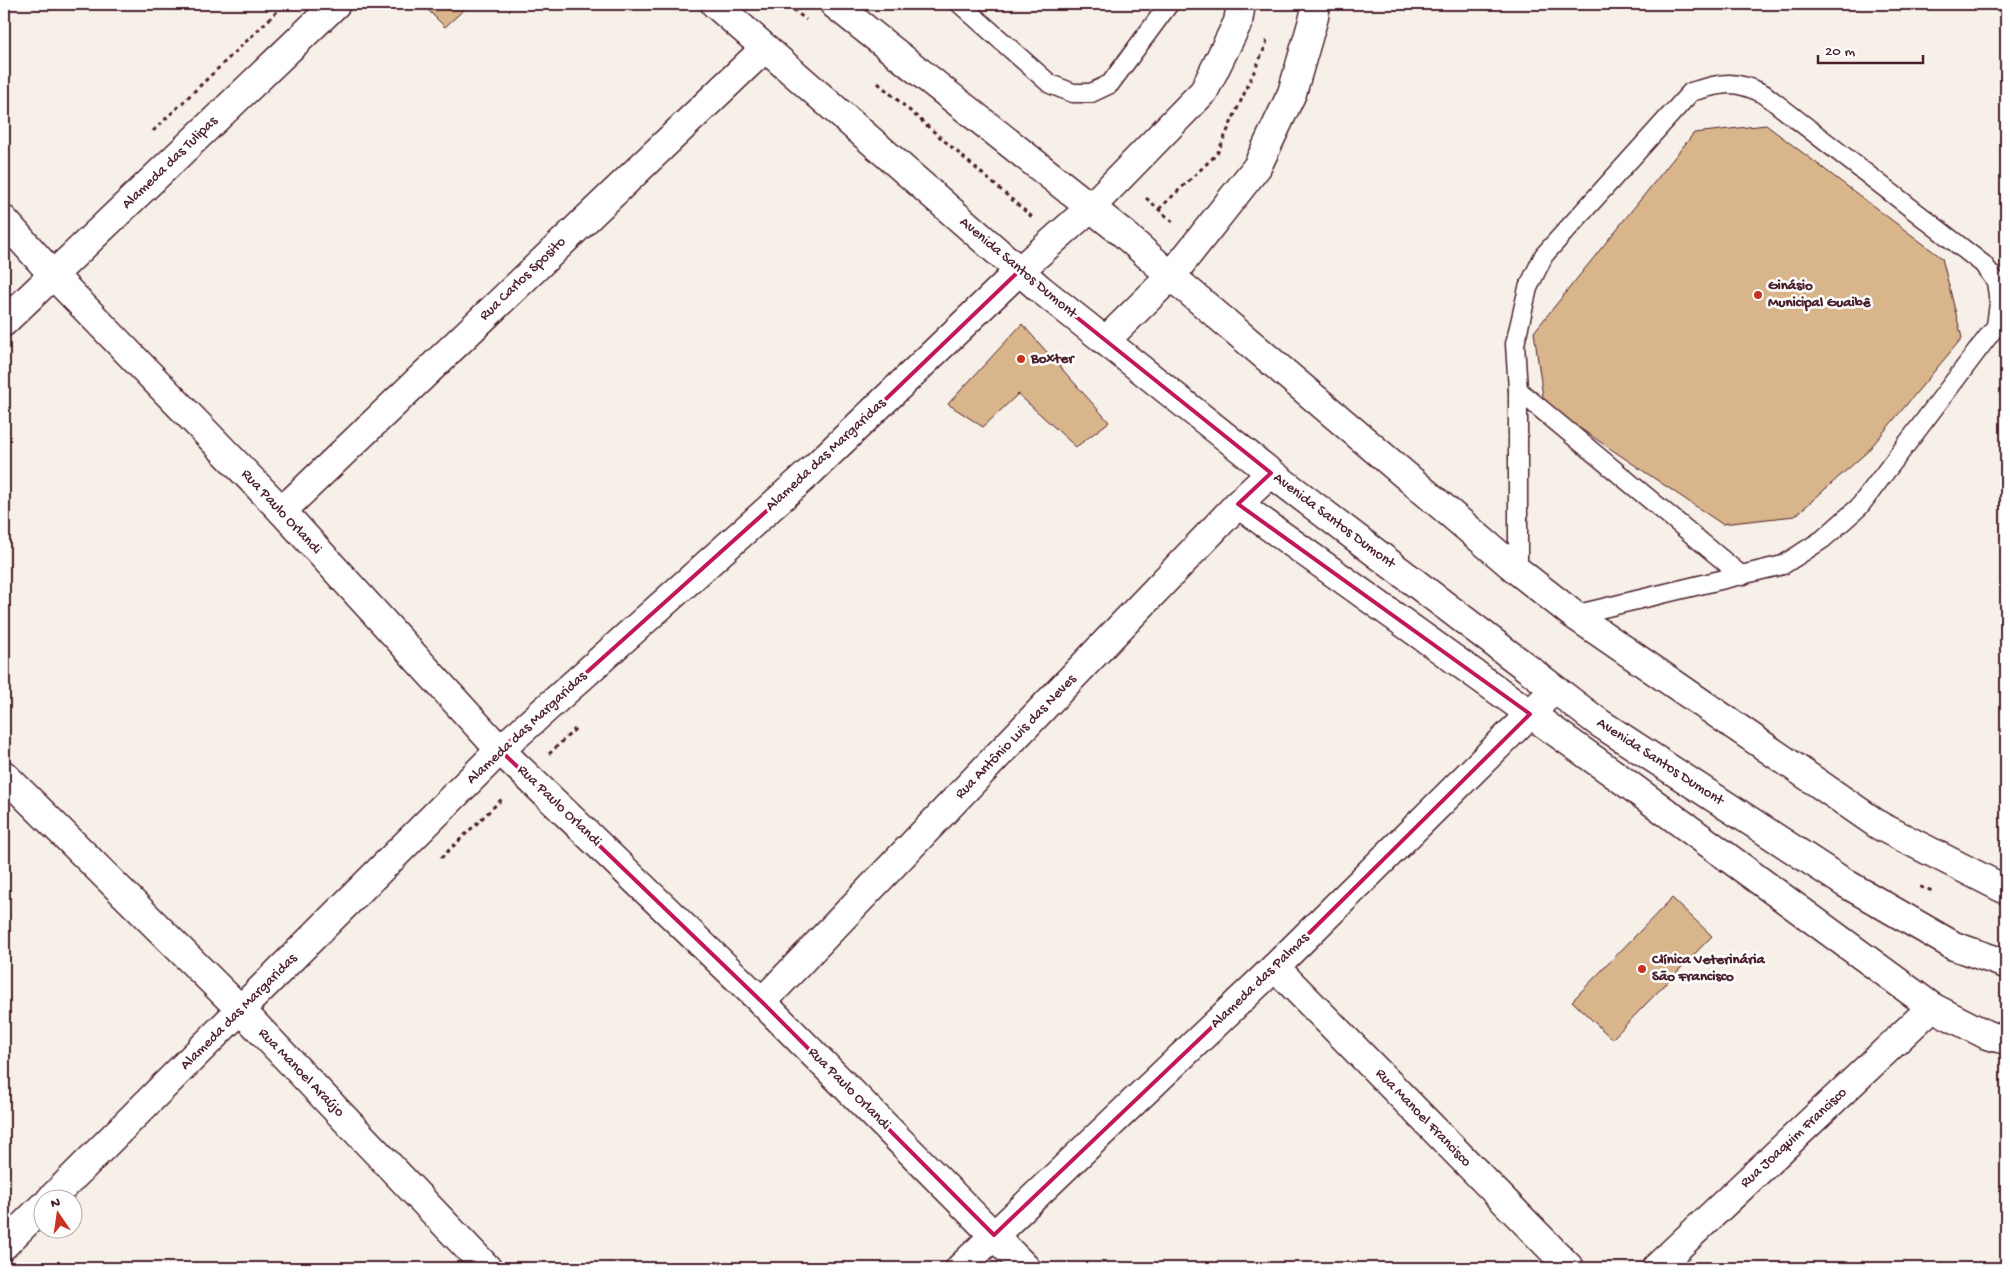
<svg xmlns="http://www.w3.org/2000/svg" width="2010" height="1272" viewBox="0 0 2010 1272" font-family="'Gochi Hand',sans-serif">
<rect width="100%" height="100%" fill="#f7f0e8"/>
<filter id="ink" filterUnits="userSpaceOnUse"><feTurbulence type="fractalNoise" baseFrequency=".02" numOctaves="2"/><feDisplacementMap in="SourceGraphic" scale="10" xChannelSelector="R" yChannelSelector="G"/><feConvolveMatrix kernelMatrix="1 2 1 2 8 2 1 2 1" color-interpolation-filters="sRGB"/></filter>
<g filter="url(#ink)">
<g fill="#d9b58b" stroke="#4a1f2b">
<path d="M422,4H470L445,27Z"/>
<path d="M1766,125L1942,258L1962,338L1867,452L1795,516L1722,524L1544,404L1534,332L1694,133Z"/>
<path d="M1022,324L1109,422L1076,447L1018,394L983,427L948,404Z"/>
<path d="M1672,898L1712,936L1612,1039L1572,1001Z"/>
</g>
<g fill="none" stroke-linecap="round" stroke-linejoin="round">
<g stroke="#4a1f2b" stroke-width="21">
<g id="lane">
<path d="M960,4L1050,84L1073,93H1091L1110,84L1169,4"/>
<path d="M1518,390L1742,576"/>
<path d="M1518,571V390L1515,344L1528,288L1544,255L1691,92C1723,83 1733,79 1764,94L1983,264L1996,281L1999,303L1996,326L1859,507L1823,539L1783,565L1574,615"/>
</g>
</g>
<g stroke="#4a1f2b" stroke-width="31">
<g id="street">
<path d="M4,220L53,275L282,511L500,750L762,1002L1026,1268"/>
<path d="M1238,504L1610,771L1932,1007L1987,1035L2006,1040"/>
<path d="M282,511L765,48"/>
<path d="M4,775L241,1010L487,1268"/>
<path d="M1275,967L1570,1268"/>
<path d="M762,1002L1238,504L1271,473"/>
<path d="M960,1268L1275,967L1542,702"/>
<path d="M1656,1268L1932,1007"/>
</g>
</g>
<g stroke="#4a1f2b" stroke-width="31">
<g id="secondary">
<path d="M715,4L1039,288L1271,473L1598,722L1845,883L1954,946L2006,964"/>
<path d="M834,4L1124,234L1171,276L1518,571L1574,615L1880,826L2006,890"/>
<path d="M4,322L336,4"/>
<path d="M1105,341L1171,276L1257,167L1292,93L1314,17L1316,4"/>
<path d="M50,1200L500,750L810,472L1019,271L1090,208L1204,91L1238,22L1241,4"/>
<path d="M4,1245L42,1207"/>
</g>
</g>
<g stroke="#4a1f2b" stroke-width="3" stroke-dasharray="4 4" stroke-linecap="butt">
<path d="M787,4L806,20"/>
<path d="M878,83L1032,217"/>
<path d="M153,131L285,4"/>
<path d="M1146,198L1173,222"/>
<path d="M1159,209L1217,154L1266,45L1267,38"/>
<path d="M549,754L575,729"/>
<path d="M441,858L503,798"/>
<path d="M1920,887L1933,891"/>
</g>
<use href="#lane" stroke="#fff" stroke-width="18"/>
<use href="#street" stroke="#fff" stroke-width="28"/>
<use href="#secondary" stroke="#fff" stroke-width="28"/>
</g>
</g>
<path fill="none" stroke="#c2185b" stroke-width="4" stroke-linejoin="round" d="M1019,271L1271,473L1238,504L1530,714L1275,967L994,1235L762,1002L500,750L810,472Z"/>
<g fill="#c8321e" stroke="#fff" stroke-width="2">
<circle cx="1758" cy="295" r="5"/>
<circle cx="1021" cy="359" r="5"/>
<circle cx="1642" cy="969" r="5"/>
</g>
<g text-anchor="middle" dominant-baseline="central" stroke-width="5" stroke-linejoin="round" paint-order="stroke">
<g font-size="15" fill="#4a1f2b" stroke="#fff">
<text transform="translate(170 163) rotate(-44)">Alameda das Tulipas</text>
<text transform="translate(1018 268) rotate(40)">Avenida Santos Dumont</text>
<text transform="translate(523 279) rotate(-44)">Rua Carlos Sposito</text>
<text transform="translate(826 455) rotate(-43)">Alameda das Margaridas</text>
<text transform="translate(281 512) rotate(47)">Rua Paulo Orlandi</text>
<text transform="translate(1334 521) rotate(37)">Avenida Santos Dumont</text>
<text transform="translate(527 728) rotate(-43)">Alameda das Margaridas</text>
<text transform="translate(1016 737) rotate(-46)">Rua Antônio Luis das Neves</text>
<text transform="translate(1660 762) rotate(33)">Avenida Santos Dumont</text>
<text transform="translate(559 806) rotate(44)">Rua Paulo Orlandi</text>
<text transform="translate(1260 981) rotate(-44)">Alameda das Palmas</text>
<text transform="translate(239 1012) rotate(-45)">Alameda das Margaridas</text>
<text transform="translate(301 1073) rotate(46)">Rua Manoel Araújo</text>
<text transform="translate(849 1089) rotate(45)">Rua Paulo Orlandi</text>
<text transform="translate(1423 1118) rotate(46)">Rua Manoel Francisco</text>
<text transform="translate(1794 1138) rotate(-43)">Rua Joaquim Francisco</text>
</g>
<g font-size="15" font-weight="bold" fill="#4a1f2b" stroke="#fff" text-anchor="start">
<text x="1768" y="286">Ginásio<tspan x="1768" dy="17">Municipal Guaibê</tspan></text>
<text x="1031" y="359">Boxter</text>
<text x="1652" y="960">Clínica Veterinária<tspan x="1652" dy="17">São Francisco</tspan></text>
</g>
</g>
<rect width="2010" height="1272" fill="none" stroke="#fff" stroke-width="20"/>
<rect x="10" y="10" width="1990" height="1252" fill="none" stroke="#4a1f2b" stroke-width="2" filter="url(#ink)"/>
<g transform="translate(58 1214) rotate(347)"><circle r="24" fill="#ffffff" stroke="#b7a5aa"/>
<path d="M0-4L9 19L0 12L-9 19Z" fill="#c8321e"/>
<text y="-8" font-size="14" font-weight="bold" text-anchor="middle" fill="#4a1f2b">N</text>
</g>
<path d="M1818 55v8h105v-8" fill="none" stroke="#4a1f2b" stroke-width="2.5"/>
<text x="1825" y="55" font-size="15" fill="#4a1f2b" stroke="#ffffff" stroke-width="4" paint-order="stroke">20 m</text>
</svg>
